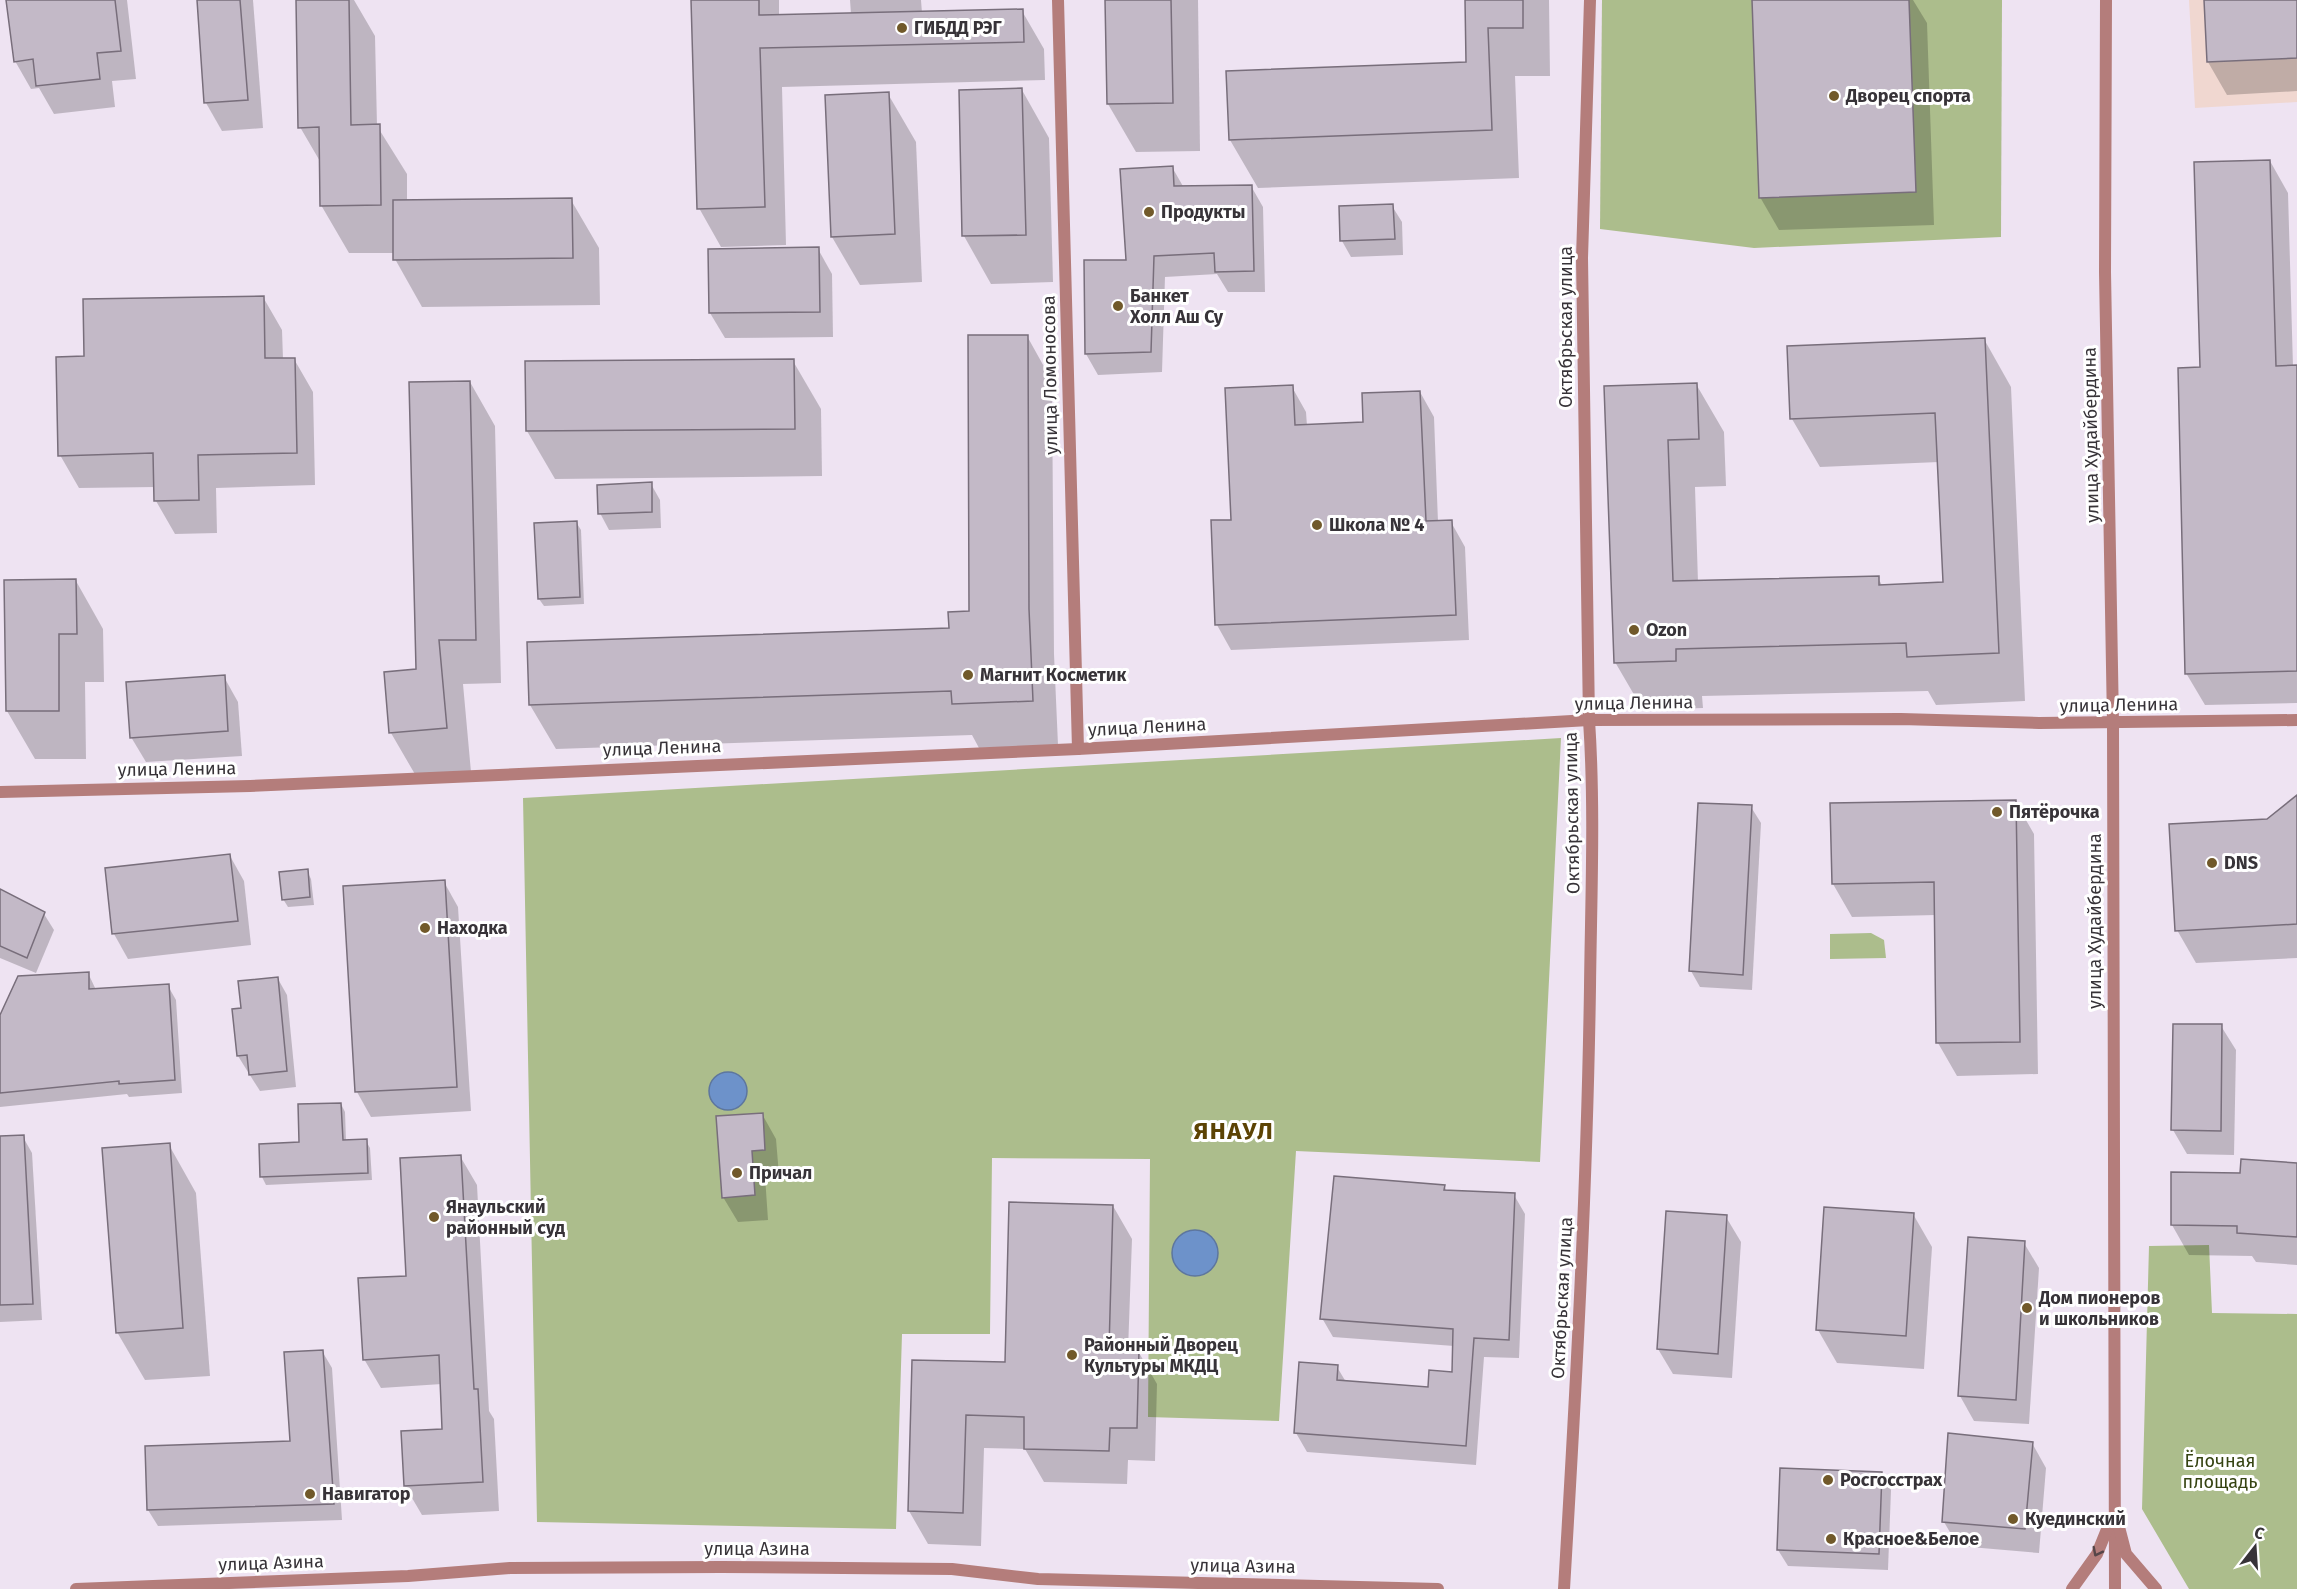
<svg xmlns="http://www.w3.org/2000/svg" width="2297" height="1589" viewBox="0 0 2297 1589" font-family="'Fira Sans',sans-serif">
<rect width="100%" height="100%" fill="#eee3f2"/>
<path fill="#f0d7d0" d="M2189,0H2297V102L2195,108Z"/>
<g fill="#acbd8c">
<path d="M1602,0H2002L2001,237L1754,248L1600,229Z"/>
<path d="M1561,738L1540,1162L1296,1151L1279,1421L1148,1417L1150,1159L992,1158L990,1334H902L896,1529L537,1522L523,798Z"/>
<path d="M1871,933L1884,940L1886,958L1830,959V934Z"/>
<path d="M2209,1245L2212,1313L2297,1314V1589H2189L2142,1509L2149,1246Z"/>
</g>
<g fill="#6d92ca" stroke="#5d769e" stroke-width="1.5">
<circle cx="728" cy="1091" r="19"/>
<circle cx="1195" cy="1253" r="23"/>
</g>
<g fill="#0003">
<path d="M8,0H127L136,79L112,81L115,107L54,114L39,88L31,89L15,61Z"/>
<path d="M198,0H253L263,128L222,131L206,103Z"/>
<path d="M298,0H354L375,36L377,126L407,174V201L571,200L599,248L600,305L422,307L395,259V253H349L321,205V163L300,127Z"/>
<path d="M692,0H779V16L851,14L850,0H921L922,13L1022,11L1044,49L1045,80L782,87L786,245L721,247L699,208Z"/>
<path d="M1107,0H1198L1200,151L1136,152L1108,104Z"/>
<path d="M1467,0H1549L1550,76H1515L1519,178L1258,188L1230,140L1467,63Z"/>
<path d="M1753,0H1913L1927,23L1934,225L1779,230L1760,197Z"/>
<path d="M2206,0H2297V91L2227,95L2208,62Z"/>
<path d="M1022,90L1049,138L1053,282L991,284L964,236Z"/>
<path d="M888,94L916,142L922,282L860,285L832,237Z"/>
<path d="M2270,161L2288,193L2293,367H2297V703L2205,705L2186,673Z"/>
<path d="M1172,167L1184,188L1251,186L1263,207L1265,292H1228L1217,274L1165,277L1162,372L1098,375L1086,354V261H1127Z"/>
<path d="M1392,206L1402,222L1403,255L1351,257L1342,241L1341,208Z"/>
<path d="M818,249L832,274L833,337L725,338L710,313Z"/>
<path d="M263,297L282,330L283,359H294L313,392L315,485L216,488L217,533L175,534L156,501V487L79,488L60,455L86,358Z"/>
<path d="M1027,336L1052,381L1054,654L1058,745L979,748L972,735L556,749L530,705L950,630L971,612Z"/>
<path d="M1984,339L2011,387L2025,701L1936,705L1928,691L1702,696L1703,708L1643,710L1615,662L1606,387L1696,384L1724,432L1726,486L1695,487L1698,582L1878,578L1883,587L1944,584L1939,462L1820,467L1792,419Z"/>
<path d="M793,361L821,409L822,476L555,479L527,431Z"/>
<path d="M470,382L495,426L501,683L463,684L471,772L416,776L391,733L417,670Z"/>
<path d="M1292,387L1306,412L1307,426L1365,424L1420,392L1434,417L1438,522H1451L1465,547L1469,640L1231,650L1217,625L1213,522L1233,521Z"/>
<path d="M651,484L660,500L661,528L609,530L600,513Z"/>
<path d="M576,522L581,530L584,604L544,606L539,599Z"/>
<path d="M76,581L103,629L104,682H85L86,759H35L7,711L5,582Z"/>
<path d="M224,677L238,702L242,756L146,762L131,737Z"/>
<path d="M2297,797V958L2196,963L2177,930L2268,820Z"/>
<path d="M2015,801L2034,834L2038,1074L1957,1076L1938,1043L1936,915L1852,917L1833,884Z"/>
<path d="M1751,807L1761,823L1752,990L1700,987L1691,971Z"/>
<path d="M230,856L244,881L251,945L128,959L114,934L106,869Z"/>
<path d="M307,871L311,879L314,905L288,907L283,899Z"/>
<path d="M444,882L458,907L471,1111L371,1117L357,1092L345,888Z"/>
<path d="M0,891L44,914L54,930L36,973L0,958Z"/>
<path d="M88,973L96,990L168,986L176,1000L182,1093L129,1097L127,1094L0,1107V1019Z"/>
<path d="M278,979L287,995L296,1087L260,1091L238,1056L243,1010Z"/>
<path d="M2221,1026L2236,1050L2234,1155L2187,1154L2173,1130Z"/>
<path d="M341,1104L345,1112L346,1141H366L370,1148L372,1180L266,1185L262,1177Z"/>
<path d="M762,1114L776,1139L779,1175L765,1176L768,1220L738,1222L723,1197Z"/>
<path d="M23,1137L32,1153L42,1320L0,1322V1138Z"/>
<path d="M169,1145L196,1193L210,1376L145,1380L117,1332Z"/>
<path d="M460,1156L477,1185L489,1411L494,1419L499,1511L422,1515L405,1486L403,1433L444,1431L442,1384L381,1388L364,1359L408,1278Z"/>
<path d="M2297,1164V1265L2256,1262L2252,1256L2189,1255L2172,1225L2242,1174Z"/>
<path d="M1444,1186L1447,1191L1514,1195L1525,1214L1519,1358L1484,1357L1476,1465L1307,1452L1296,1433L1337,1367L1346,1382L1429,1388L1453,1374L1454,1346L1333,1337L1322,1318Z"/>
<path d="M1113,1206L1132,1239L1128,1351H1138L1157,1384L1155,1461L1128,1460L1127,1484L1044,1482L1025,1449L984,1448L981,1546L928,1544L909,1511L914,1361L1006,1364Z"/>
<path d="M1913,1214L1932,1247L1924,1369L1837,1363L1818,1330Z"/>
<path d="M1726,1217L1741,1242L1732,1378L1673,1374L1658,1349Z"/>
<path d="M2024,1243L2039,1268L2029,1424L1974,1421L1960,1396Z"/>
<path d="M322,1351L332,1368L342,1520L158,1526L148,1510L146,1447L292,1442Z"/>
<path d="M2032,1443L2046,1468L2039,1553L1958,1546L1944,1522Z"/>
<path d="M1881,1473L1891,1490L1888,1570L1788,1566L1778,1550Z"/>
</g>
<g fill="#c3b9c7" stroke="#786e7b" stroke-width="1.5">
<path d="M6,0H115L121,51L97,53L100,79L36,86L33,59L14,62Z"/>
<path d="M197,0H240L248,100L204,103Z"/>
<path d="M296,0H349L351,125L380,124L381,205L320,206L319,127L298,128Z"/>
<path d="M691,0H759V15L1023,9L1024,42L760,48L765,207L697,209Z"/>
<path d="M1105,0H1171L1173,103L1107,104Z"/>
<path d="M1465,0H1523V28H1488L1492,130L1229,140L1226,71L1466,62Z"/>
<path d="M1752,0H1909L1916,192L1759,198Z"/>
<path d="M2204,0H2297V58L2207,62Z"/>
<path d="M1022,88L1026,235L962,236L959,90Z"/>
<path d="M889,92L895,234L831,237L825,95Z"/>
<path d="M2270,160L2276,366L2297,365V671L2185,674L2178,368L2200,367L2194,162Z"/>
<path d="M1173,166L1174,186L1252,185L1254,271L1215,272L1214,253L1154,256L1151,352L1085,354L1084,260H1126L1120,169Z"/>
<path d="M572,198L573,258L393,260V200Z"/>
<path d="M1393,204L1395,239L1340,241L1339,206Z"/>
<path d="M819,247L820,312L709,313L708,249Z"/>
<path d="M264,296L265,358H295L297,453L198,455L199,500L154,501L153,453L58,456L56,357L84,356L83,299Z"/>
<path d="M968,335H1028L1029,609L1033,701L952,704L951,691L529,705L527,642L949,628L948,612L969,611Z"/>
<path d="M1985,338L1999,653L1907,657L1906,643L1676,649V661L1614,663L1604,386L1697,383L1699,439L1668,440L1673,581L1879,576V585L1943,582L1935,413L1790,419L1787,346Z"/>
<path d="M794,359L795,429L526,431L525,361Z"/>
<path d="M470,381L476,640H439L447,728L389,733L384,672L416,669L409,382Z"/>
<path d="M1293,385L1295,425L1363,422L1362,393L1420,391L1426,521L1452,520L1456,615L1215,625L1211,520H1231L1225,388Z"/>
<path d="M652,482V512L598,514L597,485Z"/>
<path d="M577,521L580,597L538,599L534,523Z"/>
<path d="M76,579L77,634H59V711H6L4,580Z"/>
<path d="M225,675L228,731L130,738L126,682Z"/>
<path d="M2297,795V924L2175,931L2169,824L2267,819Z"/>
<path d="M2016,800L2020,1042L1936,1043L1934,882L1832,884L1830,803Z"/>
<path d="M1698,803L1752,805L1743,975L1689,971Z"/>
<path d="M230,854L238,921L112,934L105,868Z"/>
<path d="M308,869L310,897L282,900L279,872Z"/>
<path d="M445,880L457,1087L355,1092L343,886Z"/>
<path d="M0,889L45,912L27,958L0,946Z"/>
<path d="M89,972V989L169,984L175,1080L119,1084V1081L0,1093V1015L18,976Z"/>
<path d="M278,977L287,1071L249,1075L247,1055L237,1056L232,1009L241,1008L238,981Z"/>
<path d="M2173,1024H2222L2221,1131L2171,1130Z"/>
<path d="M341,1103L343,1140L367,1139L368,1173L260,1177L259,1144L299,1142L298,1104Z"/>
<path d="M763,1113L765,1150L752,1151L755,1195L722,1198L716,1116Z"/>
<path d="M24,1135L33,1304L0,1305V1136Z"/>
<path d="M170,1143L183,1328L116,1333L102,1148Z"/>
<path d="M461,1155L474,1389H478L483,1482L404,1486L401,1431L442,1429L439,1355L363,1360L358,1278L406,1276L400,1158Z"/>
<path d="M2241,1159L2297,1163V1237L2237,1233V1226L2171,1225V1172L2240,1173Z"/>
<path d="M1334,1176L1445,1185L1444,1190L1515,1193L1509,1340L1474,1338L1466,1446L1294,1433L1299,1362L1338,1365L1337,1380L1428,1387L1429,1370L1452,1372L1453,1329L1320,1319Z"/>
<path d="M1009,1202L1113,1205L1109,1349H1139L1137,1428H1110L1109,1451L1024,1449V1417L966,1415L963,1513L908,1511L912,1360L1005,1362Z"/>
<path d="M1824,1207L1914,1213L1906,1336L1816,1330Z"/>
<path d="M1666,1211L1727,1215L1718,1354L1657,1349Z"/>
<path d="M1968,1237L2025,1241L2016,1400L1958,1396Z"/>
<path d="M323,1350L334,1504L147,1510L145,1446L290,1441L284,1352Z"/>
<path d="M1948,1433L2033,1442L2025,1529L1942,1522Z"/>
<path d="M1780,1468L1882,1472L1879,1554L1777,1550Z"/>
</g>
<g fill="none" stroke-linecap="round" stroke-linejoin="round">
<g stroke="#b47d7b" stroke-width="12">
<path d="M1058,0L1078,749"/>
<path d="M2106,0L2105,272L2113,723L2115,1589"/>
<path d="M0,792L250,786L1078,749L1589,720L1901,719L2039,723L2297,720"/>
<path d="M2119,1527L2126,1554L2156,1589"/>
<path d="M76,1589L408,1576L510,1568L721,1567L952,1569L1038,1579L1438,1589"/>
<path d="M1564,1589C1576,1388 1587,1188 1590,987C1591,898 1595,809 1589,720L1582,258L1590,0"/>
<path d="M2072,1589L2097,1554L2112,1517"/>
</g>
</g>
<defs><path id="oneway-chevron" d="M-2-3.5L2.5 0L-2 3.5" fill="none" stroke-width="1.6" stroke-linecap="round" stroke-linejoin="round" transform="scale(1.5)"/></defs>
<use stroke="#564649" href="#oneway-chevron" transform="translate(2097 1552) rotate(117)"/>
<g fill="#71592a" stroke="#fff" stroke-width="2">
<circle cx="902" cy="28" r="6"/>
<circle cx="1834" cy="96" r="6"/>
<circle cx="1149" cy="212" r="6"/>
<circle cx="1118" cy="306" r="6"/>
<circle cx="1317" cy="525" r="6"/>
<circle cx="1634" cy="630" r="6"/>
<circle cx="968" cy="675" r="6"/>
<circle cx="1997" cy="812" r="6"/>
<circle cx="2212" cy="863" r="6"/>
<circle cx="425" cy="928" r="6"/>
<circle cx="737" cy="1173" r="6"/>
<circle cx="434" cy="1217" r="6"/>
<circle cx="2027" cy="1308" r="6"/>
<circle cx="1072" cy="1355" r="6"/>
<circle cx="1828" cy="1480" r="6"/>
<circle cx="310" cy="1494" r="6"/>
<circle cx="2013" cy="1519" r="6"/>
<circle cx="1831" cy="1539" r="6"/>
</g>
<g text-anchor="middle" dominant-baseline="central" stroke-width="6" stroke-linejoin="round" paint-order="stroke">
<g font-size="18" font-weight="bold" fill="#373338" stroke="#fff" text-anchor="start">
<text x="914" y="28">ГИБДД РЭГ</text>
<text x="1846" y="96">Дворец спорта</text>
<text x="1161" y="212">Продукты</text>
<text x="1130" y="296">Банкет<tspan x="1130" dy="21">Холл Аш Су</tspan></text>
<text x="1329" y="525">Школа № 4</text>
<text x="1646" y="630">Ozon</text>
<text x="980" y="675">Магнит Косметик</text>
<text x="2009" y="812">Пятёрочка</text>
<text x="2224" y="863">DNS</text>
<text x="437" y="928">Находка</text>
<text x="749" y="1173">Причал</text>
<text x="446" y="1207">Янаульский<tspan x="446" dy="21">районный суд</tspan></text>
<text x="2039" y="1298">Дом пионеров<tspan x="2039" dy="21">и школьников</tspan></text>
<text x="1084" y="1345">Районный Дворец<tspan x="1084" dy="21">Культуры МКДЦ</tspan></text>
<text x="1840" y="1480">Росгосстрах</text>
<text x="322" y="1494">Навигатор</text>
<text x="2025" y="1519">Куединский</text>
<text x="1843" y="1539">Красное&amp;Белое</text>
</g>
<g font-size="18" fill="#373338" stroke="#fff">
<text transform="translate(1566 327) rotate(-90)">Октябрьская улица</text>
<text transform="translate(1050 375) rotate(-91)">улица Ломоносова</text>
<text transform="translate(2091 435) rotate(-91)">улица Худайбердина</text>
<text transform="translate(1634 703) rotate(-1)">улица Ленина</text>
<text transform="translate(2119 705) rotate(-1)">улица Ленина</text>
<text transform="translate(1147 727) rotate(-3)">улица Ленина</text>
<text transform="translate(662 748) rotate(-2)">улица Ленина</text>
<text transform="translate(177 769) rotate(-1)">улица Ленина</text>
<text transform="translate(1572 813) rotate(-91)">Октябрьская улица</text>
<text transform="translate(2095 921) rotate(-90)">улица Худайбердина</text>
<text transform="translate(1562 1298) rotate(-87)">Октябрьская улица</text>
<text x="757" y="1549">улица Азина</text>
<text transform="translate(271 1563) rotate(-2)">улица Азина</text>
<text transform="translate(1243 1566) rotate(1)">улица Азина</text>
</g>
<g font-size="18" fill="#354311" stroke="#fff">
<text x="2220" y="1461">Ёлочная<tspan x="2220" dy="21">площадь</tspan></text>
</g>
<g font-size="24" font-weight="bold" letter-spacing="1.5" fill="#5c4304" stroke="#fff">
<text x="1234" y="1131">ЯНАУЛ</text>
</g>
</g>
<g transform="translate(2255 1547) rotate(17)" stroke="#ffffff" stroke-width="4.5" paint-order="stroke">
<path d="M0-4.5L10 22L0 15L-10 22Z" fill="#373338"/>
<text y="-9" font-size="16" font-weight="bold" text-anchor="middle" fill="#373338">С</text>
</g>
</svg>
